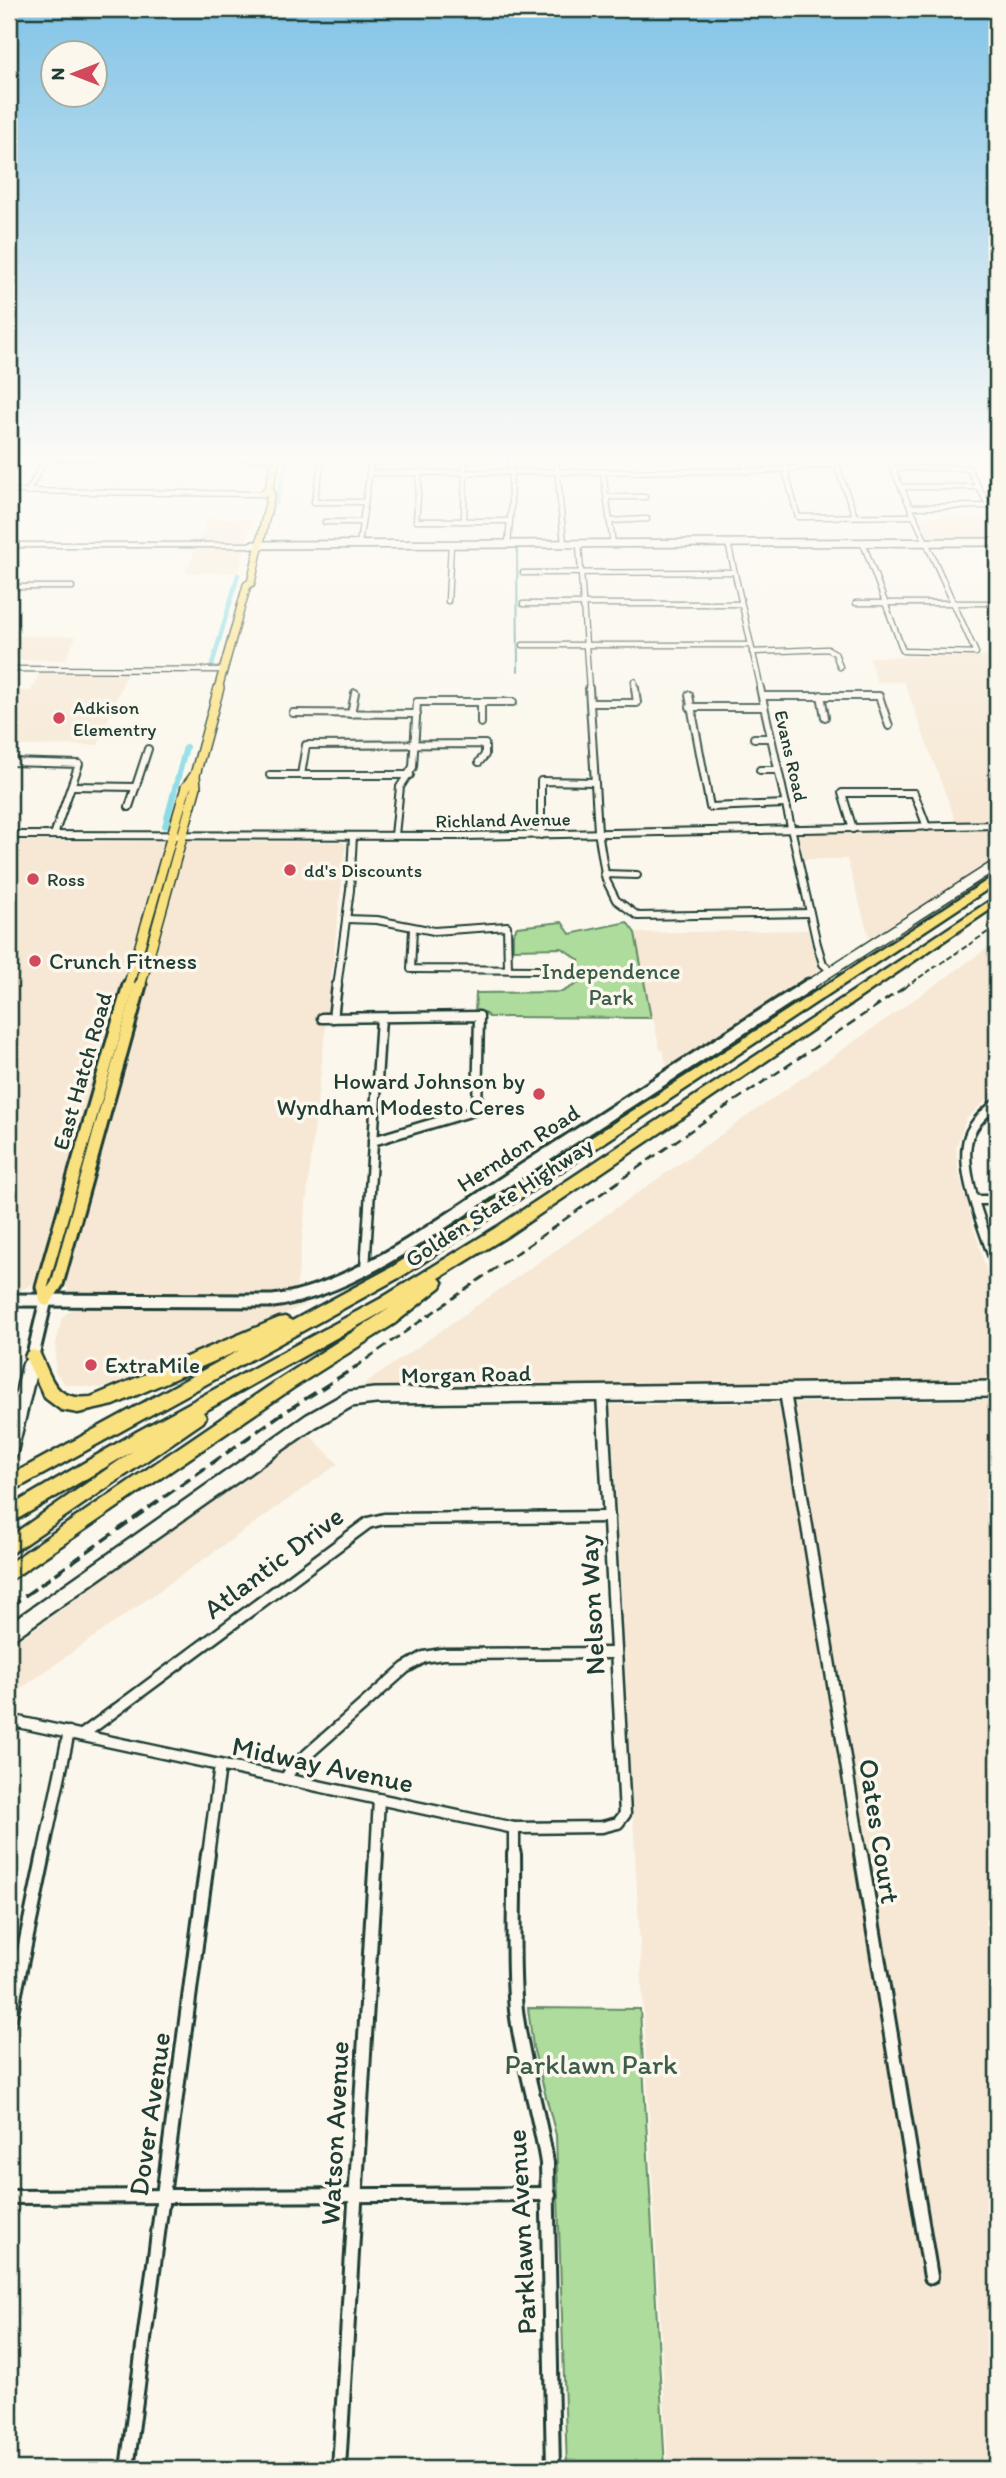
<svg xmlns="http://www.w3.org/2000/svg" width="1006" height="2478" viewBox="0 0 1006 2478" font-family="Itim,sans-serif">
<rect width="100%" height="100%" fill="#fbf7ec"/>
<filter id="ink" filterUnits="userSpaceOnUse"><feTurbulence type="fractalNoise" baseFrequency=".0143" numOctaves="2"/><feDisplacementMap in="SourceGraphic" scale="14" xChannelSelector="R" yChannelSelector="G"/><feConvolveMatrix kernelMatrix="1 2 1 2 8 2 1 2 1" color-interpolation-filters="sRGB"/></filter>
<g filter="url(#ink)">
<g fill="#f6e8d4">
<path d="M920,517H997V540H930Z"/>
<path d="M207,519H252L238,572L186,573Z"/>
<path d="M9,636H76L66,660H9Z"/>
<path d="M997,656V821L956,822L904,682H877L869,657Z"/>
<path d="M39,673H127L98,745L9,746V691H31Z"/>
<path d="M997,828V858L870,940L847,859H804L799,836L803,833Z"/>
<path d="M10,841L342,842L346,845L296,1293L74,1294L69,1292L67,1287L34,1283L19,1291H9Z"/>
<path d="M808,930L820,974L668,1071L663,1050H660L653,1018H651L635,933Z"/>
<path d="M988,948L997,956V1090L966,1119L956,1148L959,1174L997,1309V1381L613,1388L594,1386L591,1389L346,1397Z"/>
<path d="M310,1303L120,1383L101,1388L65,1384L55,1372L56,1344L62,1317L74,1308H283Z"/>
<path d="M997,1400V2469H668L611,1405Z"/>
<path d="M308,1433L338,1464L9,1697V1647Z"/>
</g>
<g fill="#addc9c" stroke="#668c68" stroke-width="2">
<path d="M562,922L570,934L627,922L635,933L651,1018L489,1017L484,1013L475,1012L476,993L562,992L579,983V960L562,948L513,949V934L517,927Z"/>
<path d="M528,2008L640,2009L665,2469H567L556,2135L533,2047Z"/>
</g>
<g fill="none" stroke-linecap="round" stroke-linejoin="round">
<path stroke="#609c9f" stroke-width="2" d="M517,548L518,671"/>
<g stroke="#8bdce6" stroke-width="4.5">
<path d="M276,503L288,456"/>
<path d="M212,665L238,575"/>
</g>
<path stroke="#8bdce6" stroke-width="6" d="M165,826L186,747"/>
<g stroke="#1f3d34" stroke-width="7">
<g id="street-far4">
<path d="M323,456L314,502H365"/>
<path d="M421,456L416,521H508"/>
<path d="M556,456L564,544"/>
<path d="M742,456L746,471"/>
<path d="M893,468H968L989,506L911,507"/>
<path d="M785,469L798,517L915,516"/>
<path d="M369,473L763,471L836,464L855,516"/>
<path d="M603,473L613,544"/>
<path d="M902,487H978"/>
<path d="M9,491L268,494"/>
<path d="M27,493L46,458H277"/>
<path d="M607,497H645"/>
<path d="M464,521L465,461"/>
<path d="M610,521L647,519"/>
<path d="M325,522H362"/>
<path d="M992,542L997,552"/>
<path d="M728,543L761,689"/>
<path d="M863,543L903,651L976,653L887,456"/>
<path d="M359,544L372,456"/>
<path d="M508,544L511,507L510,456"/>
<path d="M579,544L589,689"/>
<path d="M9,545H252"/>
<path d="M523,573L734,572"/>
<path d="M9,587H72"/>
<path d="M448,601L451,544"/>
<path d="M856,603H997"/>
<path d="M523,604H741"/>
<path d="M523,645H750"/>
<path d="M752,652L828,649L835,653L840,667"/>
<path d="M9,669L224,670"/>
<path d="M634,681L635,689"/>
</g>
</g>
<g stroke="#1f3d34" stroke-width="10">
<g id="street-far3">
<path d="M589,688L598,831L606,880L616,900L638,916L810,913"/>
<path d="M760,688L817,944L823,964L831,971"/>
<path d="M689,695L710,807L786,804"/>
<path d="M821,695L825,717"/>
<path d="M762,696H879L889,726"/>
<path d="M481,702V723"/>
<path d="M590,703H637L635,688"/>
<path d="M690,707H764"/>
<path d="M293,713L417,714"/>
<path d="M351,714L355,693"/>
<path d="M754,738H771"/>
<path d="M9,762L79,764L54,835"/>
<path d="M760,770H778"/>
<path d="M270,775H410"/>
<path d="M301,775L306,745L485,744V755L479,762"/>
<path d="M72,786L136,787"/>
<path d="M129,807L148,749"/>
<path d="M853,829L842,793H914L927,827"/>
<path d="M9,835L465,836L997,825"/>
<path d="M395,835L400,787L413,767L417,702H513"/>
<path d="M541,835V781L595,782"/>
<path d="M604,874L637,875"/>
<path d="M346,919L377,920L434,931L507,926L508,969"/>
<path d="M413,929L411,969L538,970"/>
<path d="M337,987L350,890L353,836"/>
</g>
</g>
<g stroke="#1f3d34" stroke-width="13">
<g id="street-far2">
<path d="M322,1018L479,1016L477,1110L373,1141"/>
<path d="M333,1018L337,985"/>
<path d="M997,1103C986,1112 974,1122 969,1136C957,1170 986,1234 997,1268"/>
<path d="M977,1200H997"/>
<path d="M365,1269L381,1018"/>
</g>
</g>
<g stroke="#1f3d34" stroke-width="15">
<g id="street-far1">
<path d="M785,1392L861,1855"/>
<path d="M9,1720L514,1828L602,1827L618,1823L625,1814L602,1394"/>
<path d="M82,1735L368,1523L384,1519L609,1517"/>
<path d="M285,1779L293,1767L405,1668L424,1657L442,1654L616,1653"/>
<path d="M514,1828V1855"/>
<path d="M43,1855L69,1732"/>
<path d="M208,1855L220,1766"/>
<path d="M376,1855L379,1799"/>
</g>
</g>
<g stroke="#1f3d34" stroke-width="18">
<g id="street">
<path d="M514,1854C515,1905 511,1959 516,2010C522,2062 539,2111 547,2163L553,2469"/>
<path d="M861,1854L931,2277"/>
<path d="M9,2022L44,1854"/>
<path d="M9,2197L549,2194"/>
<path d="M127,2469L208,1854"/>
<path d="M339,2469L376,1854"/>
</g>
</g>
<g stroke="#1f3d34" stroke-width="10">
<path id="secondary-far3" d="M252,545L997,542"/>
</g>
<g stroke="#1f3d34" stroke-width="12">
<path id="secondary-far2" d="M806,987L997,864"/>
</g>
<g stroke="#1f3d34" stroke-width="17">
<g id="secondary-far1">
<path d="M9,1300L273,1301C354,1291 450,1217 520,1172C616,1110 712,1048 809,985"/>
<path d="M30,1368L46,1300"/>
</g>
</g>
<g stroke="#1f3d34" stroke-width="20">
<g id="secondary">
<path d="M9,1453L30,1366"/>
<path d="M9,1633L311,1421L350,1399L375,1396L997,1389"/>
</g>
</g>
<g stroke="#1f3d34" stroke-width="10">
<g id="primary-far2">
<path d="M263,494L269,488L277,456"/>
<path d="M218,689L247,585L251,583L271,494L269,488"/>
</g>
</g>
<g stroke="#1f3d34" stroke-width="12">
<g id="primary-far1">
<path d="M128,987L186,787L195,775"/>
<path d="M140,987L196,787L195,775L219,688"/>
</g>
</g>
<g stroke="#1f3d34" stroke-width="17">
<g id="primary">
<path d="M46,1300L57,1284L140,985"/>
<path d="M46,1300L42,1287L129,985"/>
</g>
</g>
<g stroke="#1f3d34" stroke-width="5">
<g id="highway">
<path d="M997,874V883L404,1275L9,1493V1476L240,1350L114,1405L78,1413L61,1410L45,1398L25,1357L27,1352L33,1350L39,1352C53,1380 54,1401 91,1397L279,1318L285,1317L292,1321L392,1267Z"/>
<path d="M997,896V905L509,1235L439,1278L443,1283L441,1287L394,1324L293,1388L9,1581V1563L281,1378L390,1308L203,1412L206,1417L203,1422L9,1555V1537L133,1451L9,1524V1507L138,1431L380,1299L497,1227Z"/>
</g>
</g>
<use href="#street-far4" stroke="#fbf7ec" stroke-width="4.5"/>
<use href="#street-far3" stroke="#fbf7ec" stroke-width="6"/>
<use href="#street-far2" stroke="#fbf7ec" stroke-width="8"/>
<use href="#street-far1" stroke="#fbf7ec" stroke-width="10"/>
<use href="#street" stroke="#fbf7ec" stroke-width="12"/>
<use href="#secondary-far3" stroke="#fbf7ec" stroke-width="7"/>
<use href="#secondary-far2" stroke="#fbf7ec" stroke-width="9"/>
<use href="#secondary-far1" stroke="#fbf7ec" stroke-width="11"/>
<use href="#secondary" stroke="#fbf7ec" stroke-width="15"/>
<use href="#primary-far2" stroke="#fae180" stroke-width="7"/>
<use href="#primary-far1" stroke="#fae180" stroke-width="9"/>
<use href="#primary" stroke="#fae180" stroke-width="11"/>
<use href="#highway" fill="#fae180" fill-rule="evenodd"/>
<path stroke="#1f3d34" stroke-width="2" stroke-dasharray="6 2.5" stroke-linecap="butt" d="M905,987L997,926"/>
<path stroke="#1f3d34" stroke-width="2.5" stroke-dasharray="10 5" stroke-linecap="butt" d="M354,1368L693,1129L908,985"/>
<path stroke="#1f3d34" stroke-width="3.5" stroke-dasharray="13 6" stroke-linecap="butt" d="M9,1607L280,1415L357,1366"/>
</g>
</g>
<linearGradient id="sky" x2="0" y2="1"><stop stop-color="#83c4e7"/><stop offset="0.57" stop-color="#fdfbf6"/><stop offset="1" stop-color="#fdfbf6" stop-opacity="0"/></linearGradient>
<rect width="1006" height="803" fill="url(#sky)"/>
<g fill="#d1495b" stroke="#fbf7ec" stroke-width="2.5">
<circle cx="59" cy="718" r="7"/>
<circle cx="290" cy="870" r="7"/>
<circle cx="33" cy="879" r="7"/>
<circle cx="35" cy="961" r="7"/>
<circle cx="539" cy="1094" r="7"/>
<circle cx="91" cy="1365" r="7"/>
</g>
<g text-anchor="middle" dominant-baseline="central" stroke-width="7" stroke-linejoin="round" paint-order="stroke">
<g font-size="19" fill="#1f3d34" stroke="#fbf7ec" text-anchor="start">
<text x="73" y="707">Adkison<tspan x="73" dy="22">Elementry</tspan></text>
<text x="304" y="870">dd's Discounts</text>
<text x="47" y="879">Ross</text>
</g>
<g font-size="19" fill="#1f3d34" stroke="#fbf7ec">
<text transform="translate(791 756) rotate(77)">Evans Road</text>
<text transform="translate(503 820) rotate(-1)">Richland Avenue</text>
</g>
<g font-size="23" fill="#1f3d34" stroke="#fbf7ec" text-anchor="start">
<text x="49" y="961">Crunch Fitness</text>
<text x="525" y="1081" text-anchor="end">Howard Johnson by<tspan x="525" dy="26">Wyndham Modesto Ceres</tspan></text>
<text x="105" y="1365">ExtraMile</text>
</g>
<g font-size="23" fill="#3b5d49" stroke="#fbf7ec">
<text x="611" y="971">Independence<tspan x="611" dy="26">Park</tspan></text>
</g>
<g font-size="23" fill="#1f3d34" stroke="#fbf7ec">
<text transform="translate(82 1071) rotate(-74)">East Hatch Road</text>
<text transform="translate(518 1148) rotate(-33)">Herndon Road</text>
<text transform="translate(499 1202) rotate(-33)">Golden State Highway</text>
<text transform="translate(466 1374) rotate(-1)">Morgan Road</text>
</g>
<g font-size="28" fill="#1f3d34" stroke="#fbf7ec">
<text transform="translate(273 1562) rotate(-37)">Atlantic Drive</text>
<text transform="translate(591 1605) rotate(-93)">Nelson Way</text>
<text transform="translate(323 1764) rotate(12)">Midway Avenue</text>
<text transform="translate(880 1831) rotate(81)">Oates Court</text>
<text transform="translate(149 2114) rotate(-82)">Dover Avenue</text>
<text transform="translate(334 2133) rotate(-87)">Watson Avenue</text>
<text transform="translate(521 2232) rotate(-93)">Parklawn Avenue</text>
</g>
<g font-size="28" fill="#3b5d49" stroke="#fbf7ec">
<text x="591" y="2064">Parklawn Park</text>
</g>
</g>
<rect width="1006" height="2478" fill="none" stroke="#fbf7ec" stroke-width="35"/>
<rect x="18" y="18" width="971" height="2443" fill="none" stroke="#1f3d34" stroke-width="2.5" filter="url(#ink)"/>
<g transform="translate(74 74) rotate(270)"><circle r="33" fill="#fbf7ec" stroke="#a3ada2" stroke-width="2"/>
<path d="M0-5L12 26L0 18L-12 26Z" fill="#d1495b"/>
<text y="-10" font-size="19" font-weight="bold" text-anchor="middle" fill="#1f3d34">N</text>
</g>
</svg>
